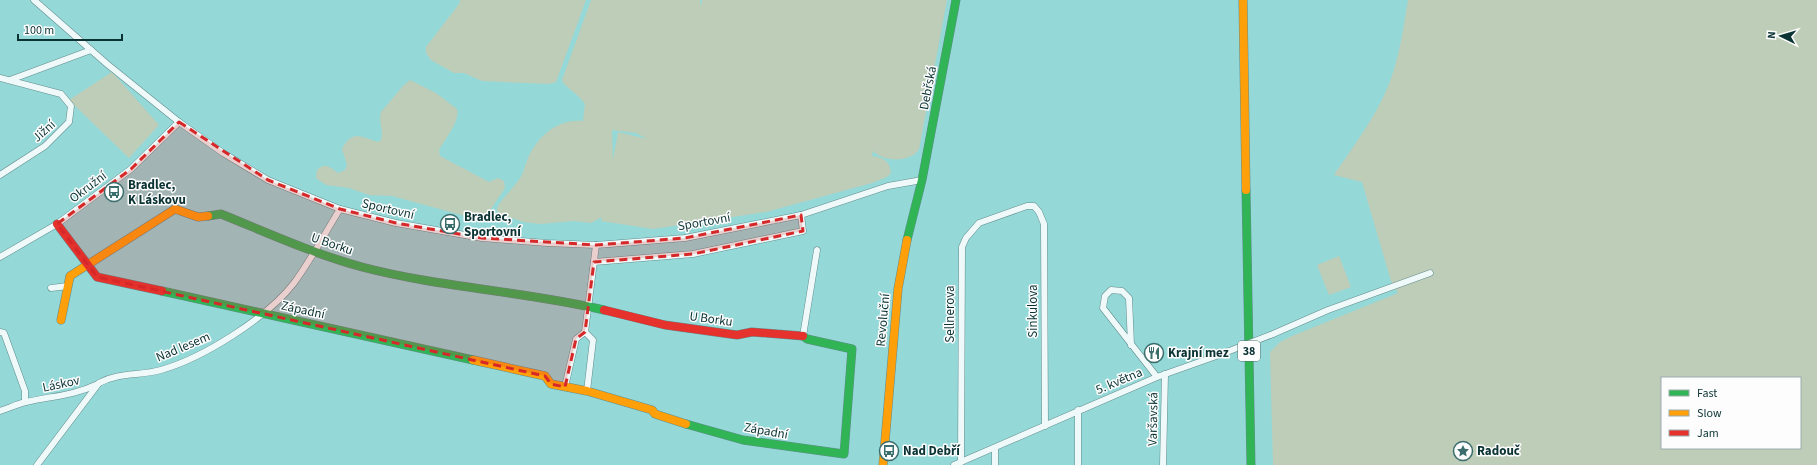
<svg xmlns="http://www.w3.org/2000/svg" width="1817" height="465" viewBox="0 0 1817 465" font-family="'Source Sans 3',sans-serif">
<rect width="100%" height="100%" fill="#95d8d8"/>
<g fill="#becdb8" fill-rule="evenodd">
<path d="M460,0H586L556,82L549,84L482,81L464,73H454L431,60L426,53V47L459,4Z"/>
<path d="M591,0H700L701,7L702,0H947L919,149C911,163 883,162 873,151L872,156C884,158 890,161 891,173L887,177L872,183L766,212L653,229L601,221L602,217L591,223L574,221L540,224L524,222L500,214L497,211V208C503,197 513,189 520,178C525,170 526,160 531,152C542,132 561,119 583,121L585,104C579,94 564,87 562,80ZM612,130L636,133L647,139L618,132L613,160Z"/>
<path d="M1408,0H1817V465H1273L1270,352L1280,342L1292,336L1398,293L1391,281L1362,182L1334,175C1355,144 1384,106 1394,69C1401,47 1404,23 1408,0ZM1662,378H1800V448H1662Z"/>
<path d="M112,72L159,125L129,158L69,100Z"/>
<path d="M410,80L436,93L457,109C461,119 444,141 439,150L440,156L489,182L498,178L504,181L505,188L485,218L469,217L392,196L369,195L349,188L326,185L316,178L317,170C326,162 329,167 338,173L345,170L347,165L342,149C353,128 362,138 378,142L381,140C384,130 378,121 381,112L403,86Z"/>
<path d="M1339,256L1351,287L1329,295L1317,265Z"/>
</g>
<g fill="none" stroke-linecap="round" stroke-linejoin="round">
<g stroke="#628d8d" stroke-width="7">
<g id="street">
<path d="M34,0L107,64L179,122L223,153L268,180L340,209L396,223L482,238L547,243L596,245L685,238L801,215L888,186L922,180"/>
<path d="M0,78L61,94L71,106L69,122L45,146L0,175"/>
<path d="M10,80L91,50"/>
<path d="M0,257L57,224L131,169L179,122"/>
<path d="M594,262L693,254L803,231L801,215"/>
<path d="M51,288L68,286"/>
<path d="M0,332L4,333L25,391V402"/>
<path d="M585,332L596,245"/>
<path d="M585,332L593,340L587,391"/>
<path d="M1273,334L1328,310L1430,273"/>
<path d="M803,336L817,250"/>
<path d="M1131,345L1129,298L1122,291L1111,290L1105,296L1103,308L1157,377"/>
<path d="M565,387L576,339L585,332"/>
<path d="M0,411C9,408 17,404 26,402C52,396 73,396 98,384"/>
<path d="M961,462L962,247L966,238L979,223L1027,206H1034L1039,212L1044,224L1045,426"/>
<path d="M37,465L99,383C119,372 140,376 161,370C203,358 267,318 294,283C311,260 325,233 340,209"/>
<path d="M954,465L1157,377L1219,355"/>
<path d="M995,465V448"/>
<path d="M1078,465V410"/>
<path d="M1163,465L1165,374"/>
</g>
</g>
<g stroke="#628d8d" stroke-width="9">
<g id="fast">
<path d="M1246,190L1251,465"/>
<path d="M208,216L221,214C268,233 314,254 362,267C442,288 524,291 604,310"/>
<path d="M907,240L922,180L956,0"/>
<path d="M162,291L473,360"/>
<path d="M686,424L743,440L844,454L852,349L807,339L803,336"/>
</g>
</g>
<g stroke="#628d8d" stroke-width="9">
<g id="slow">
<path d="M1243,0L1246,190"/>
<path d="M61,320L70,276L175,209L198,217L208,216"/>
<path d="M473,360L545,376L551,384L587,391L652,410L655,414L686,424"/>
<path d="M883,465L898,289L907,240"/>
</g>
</g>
<g stroke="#628d8d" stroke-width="9">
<g id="jam">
<path d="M57,224L97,277L162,291"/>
<path d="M604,310L665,325L737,335L752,332L803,336"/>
</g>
</g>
<use href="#street" stroke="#eff9f9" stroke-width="6"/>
<use href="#fast" stroke="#30b455" stroke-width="8"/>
<use href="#slow" stroke="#ff9f0a" stroke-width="8"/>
<use href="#jam" stroke="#e5322d" stroke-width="8"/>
<g stroke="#628d8d" stroke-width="7" stroke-linecap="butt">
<path id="street-bridge" d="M1219,355L1273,334"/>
</g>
<use href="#street-bridge" stroke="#eff9f9" stroke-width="6"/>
</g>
<path fill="#d62828" fill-opacity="0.2" stroke="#d62828" stroke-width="3" stroke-dasharray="8 5" stroke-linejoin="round" d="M179,122L268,180L340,209L396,223L482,238L596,245L685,238L801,215L803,231L693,254L594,262L585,332L576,339L565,387L551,384L545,376L97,277L57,224L131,169Z"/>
<defs>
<g id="bus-ring" transform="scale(1)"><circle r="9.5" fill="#fdfdfd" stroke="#3b6d6d" stroke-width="1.5"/><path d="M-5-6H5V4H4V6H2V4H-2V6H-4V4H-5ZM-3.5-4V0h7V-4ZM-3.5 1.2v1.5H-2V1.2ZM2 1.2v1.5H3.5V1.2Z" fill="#3b6d6d"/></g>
<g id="restaurant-ring" transform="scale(1)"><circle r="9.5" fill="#fdfdfd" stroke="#3b6d6d" stroke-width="1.5"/><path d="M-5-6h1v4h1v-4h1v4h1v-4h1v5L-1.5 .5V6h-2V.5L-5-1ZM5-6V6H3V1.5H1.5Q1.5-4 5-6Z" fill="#3b6d6d"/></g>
<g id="sight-ring" transform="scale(1)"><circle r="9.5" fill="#fdfdfd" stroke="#3b6d6d" stroke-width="1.5"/><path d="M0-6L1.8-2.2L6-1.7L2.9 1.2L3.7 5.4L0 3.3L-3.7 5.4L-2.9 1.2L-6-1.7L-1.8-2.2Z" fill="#3b6d6d"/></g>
</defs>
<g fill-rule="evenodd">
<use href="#bus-ring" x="114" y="192"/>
<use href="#bus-ring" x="450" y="224"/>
<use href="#restaurant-ring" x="1154" y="353"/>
<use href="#bus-ring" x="889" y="451"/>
<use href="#sight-ring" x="1463" y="451"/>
</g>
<g text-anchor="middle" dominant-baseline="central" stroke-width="3" stroke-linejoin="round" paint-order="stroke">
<rect fill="#fdfdfd" stroke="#547070" stroke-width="1" x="1238" y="341" width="22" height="20" rx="3"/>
<g font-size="12" font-weight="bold" fill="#0b3334">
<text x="1249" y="351">38</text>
</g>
<g font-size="13" fill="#0b3334" stroke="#fdfdfd">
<text transform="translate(928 88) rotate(-79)">Debřská</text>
<text transform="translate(44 131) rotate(-42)">Jižní</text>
<text transform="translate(88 187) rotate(-37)">Okružní</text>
<text transform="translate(388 209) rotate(13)">Sportovní</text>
<text transform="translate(704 222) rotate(-10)">Sportovní</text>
<text transform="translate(332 244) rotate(19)">U Borku</text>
<text transform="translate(303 310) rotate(12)">Západní</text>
<text transform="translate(1033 311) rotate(-90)">Sinkulova</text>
<text transform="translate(950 314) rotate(-90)">Sellnerova</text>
<text transform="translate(711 319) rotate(8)">U Borku</text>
<text transform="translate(883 320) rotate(-85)">Revoluční</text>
<text transform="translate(183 347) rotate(-23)">Nad lesem</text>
<text transform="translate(1119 381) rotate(-23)">5. května</text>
<text transform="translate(61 384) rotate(-12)">Láskov</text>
<text transform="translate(1153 419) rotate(-89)">Varšavská</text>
<text transform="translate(766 431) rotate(10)">Západní</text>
</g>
<g font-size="13" font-weight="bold" fill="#0b3334" stroke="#fdfdfd" text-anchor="start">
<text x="128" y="185">Bradlec,<tspan x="128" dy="15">K Láskovu</tspan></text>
<text x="464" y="217">Bradlec,<tspan x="464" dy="15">Sportovní</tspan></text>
<text x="1168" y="353">Krajní mez</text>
<text x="903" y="451">Nad Debří</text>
<text x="1477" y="451">Radouč</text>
</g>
</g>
<rect x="1661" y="377" width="140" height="72" fill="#fdfdfd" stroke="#9cacad"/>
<rect x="1669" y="390" width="20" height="6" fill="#30b455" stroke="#9cacad"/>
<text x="1697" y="397" font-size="12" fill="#0b3334">Fast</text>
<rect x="1669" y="410" width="20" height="6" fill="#ff9f0a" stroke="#9cacad"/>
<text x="1697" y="417" font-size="12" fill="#0b3334">Slow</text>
<rect x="1669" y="430" width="20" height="6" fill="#e5322d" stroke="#9cacad"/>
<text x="1697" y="437" font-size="12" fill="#0b3334">Jam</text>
<g transform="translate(1781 36) rotate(275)" stroke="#fdfdfd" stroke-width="3" paint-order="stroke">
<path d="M0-3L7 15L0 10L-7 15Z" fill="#0b3334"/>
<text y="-6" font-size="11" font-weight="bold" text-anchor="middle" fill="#0b3334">N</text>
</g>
<path d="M18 34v6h104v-6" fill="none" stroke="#0b3334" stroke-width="2"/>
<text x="24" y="34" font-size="12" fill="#0b3334" stroke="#fdfdfd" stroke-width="3" paint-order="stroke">100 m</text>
</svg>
